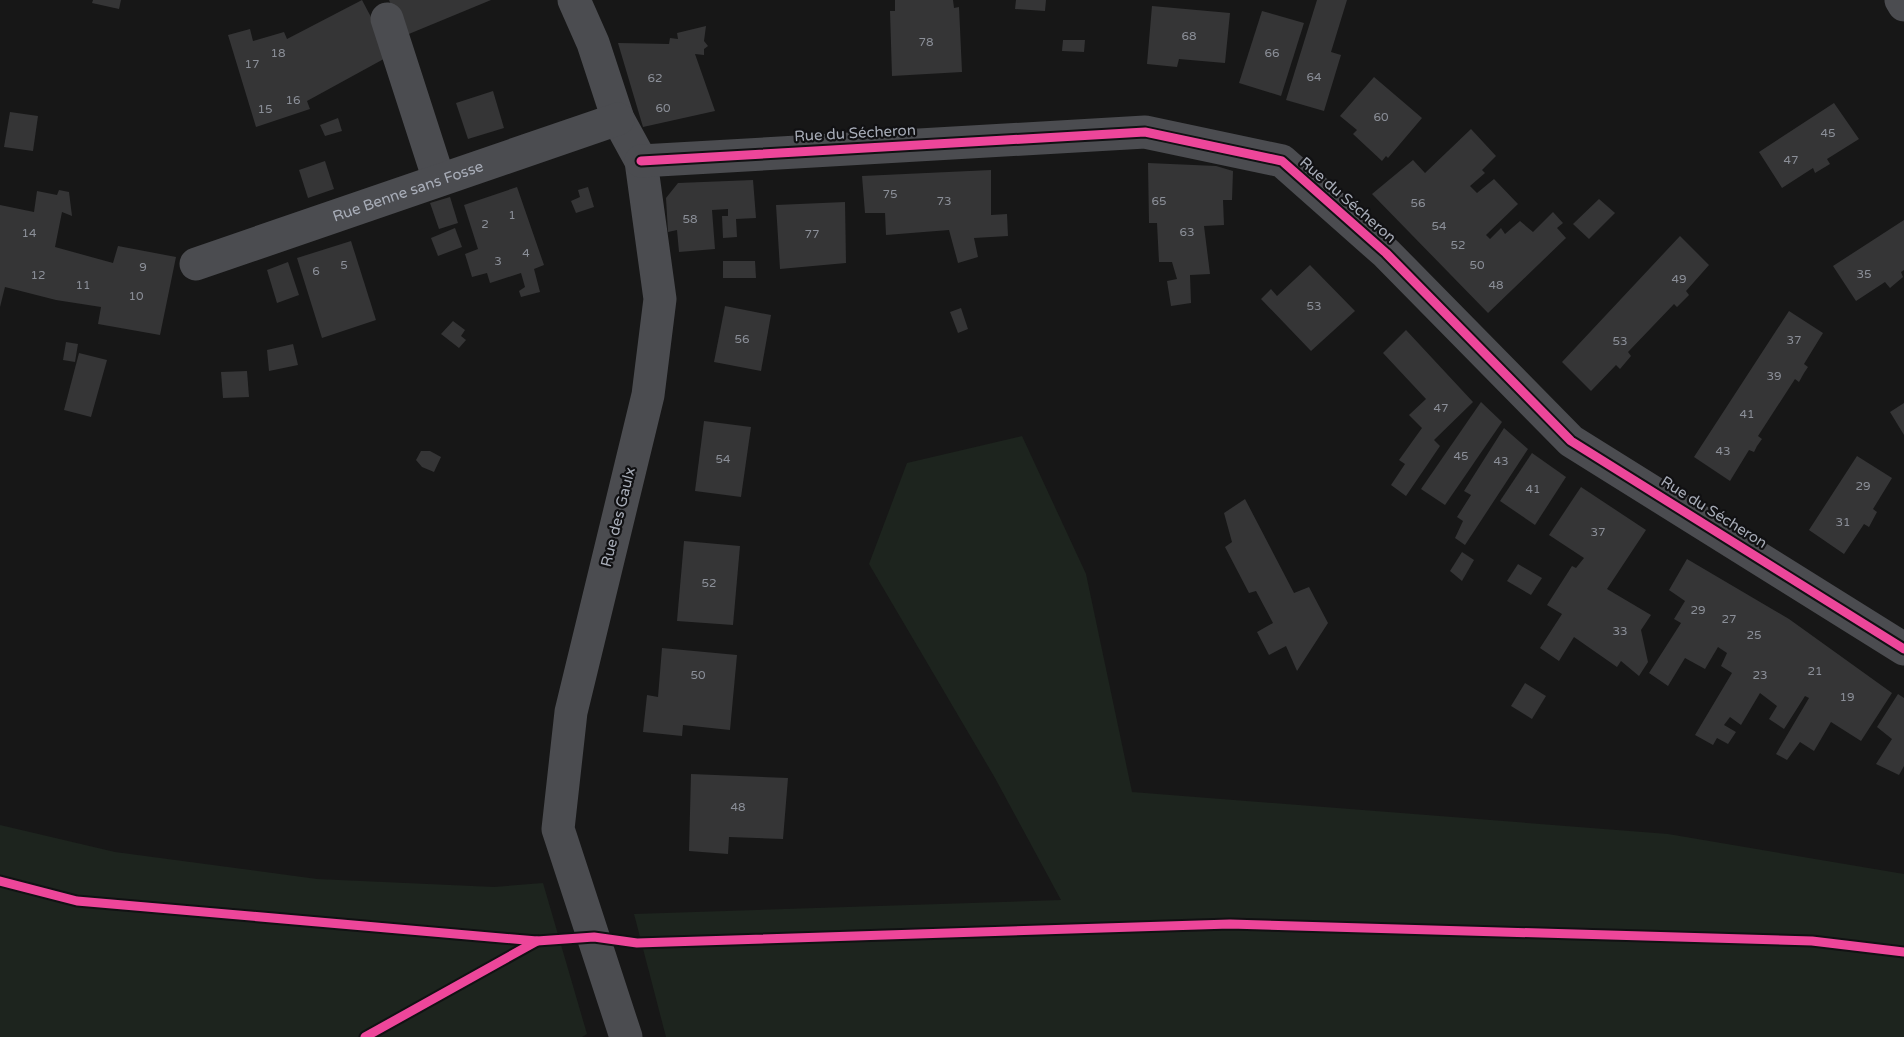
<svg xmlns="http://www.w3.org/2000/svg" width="1904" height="1037" viewBox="0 0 1904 1037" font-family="'Varela Round',sans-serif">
<rect width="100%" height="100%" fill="#171717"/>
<g fill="#1d241e">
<path d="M1022,436L1086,574L1132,792L1668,834L1904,874V1037H666L634,914L1061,900L995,778L869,564L907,463Z"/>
<path d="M0,825L115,852L317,879L494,887L543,883L587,1034L582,1037H0Z"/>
</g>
<g fill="#353536">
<path d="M93,0H121L119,9L92,3Z"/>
<path d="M362,0L391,55L307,101L310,109L256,127L228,35L250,29L253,41L284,32L287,39Z"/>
<path d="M389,0H491L404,36Z"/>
<path d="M895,0H953L954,8L959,7L962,72L892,76L890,11H895Z"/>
<path d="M1016,0H1046L1045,11L1015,9Z"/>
<path d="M1317,0H1347L1331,52L1341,55L1324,111L1286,100Z"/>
<path d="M1152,6L1230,13L1225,63L1179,59L1177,67L1147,64Z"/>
<path d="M1262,11L1304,23L1281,96L1239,83Z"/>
<path d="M706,26L704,41L708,46L704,49V55L695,54L715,111L643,127L618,43L669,44L670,38L678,39L677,33Z"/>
<path d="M1063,40H1085L1084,52L1062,51Z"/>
<path d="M1374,77L1422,118L1388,158L1386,156L1382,161L1353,134L1357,130L1340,116Z"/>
<path d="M493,91L504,128L468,139L456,103Z"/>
<path d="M1834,103L1859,139L1827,159L1830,164L1815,173L1813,168L1782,188L1759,152Z"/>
<path d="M10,112L38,116L33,151L4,147Z"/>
<path d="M338,118L342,131L325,136L320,125Z"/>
<path d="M1471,129L1496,156L1482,170L1485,173L1470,186L1477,193L1494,179L1518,204L1486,235L1490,239L1501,228L1505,234L1520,221L1533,232L1553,212L1563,223L1557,228L1566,238L1488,313L1372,194L1413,160L1425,173Z"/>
<path d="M325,161L334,189L308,198L299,170Z"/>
<path d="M1148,163L1216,166L1233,171L1232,200H1223L1224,225L1204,226L1210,274L1190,275L1191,303L1171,306L1167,281L1177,279L1172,262H1159L1157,223H1149Z"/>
<path d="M991,170V215L1007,214L1008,236L974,238L978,257L958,263L949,230L886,235L885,213H865L862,176Z"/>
<path d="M753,180L756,218L736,219L737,237L723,238L722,216H728V209L712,210L715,249L679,252L677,230L668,232L666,198L678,183Z"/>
<path d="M517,187L544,265L534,269L540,292L521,297L519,291L525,287L521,273L490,283L487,273L472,277L465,254L478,249L464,205Z"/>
<path d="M588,187L594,207L576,213L571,201L580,197L578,190Z"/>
<path d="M59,190L69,192L72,216L62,212L55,247L113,263L118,246L176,257L160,335L98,324L101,307L56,300L5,287L0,307V205L34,212L37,191L57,195Z"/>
<path d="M450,197L458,223L439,229L430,203Z"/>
<path d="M1599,199L1615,213L1589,239L1573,224Z"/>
<path d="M845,202L846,263L780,269L776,205Z"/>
<path d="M1904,220V270L1901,272L1903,277L1890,288L1885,282L1856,301L1833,266Z"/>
<path d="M455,228L462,247L438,256L431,238Z"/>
<path d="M1680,236L1709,265L1686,291L1689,295L1677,307L1674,304L1628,352L1631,356L1620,369L1616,365L1591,391L1562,362Z"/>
<path d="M351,241L376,320L322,338L297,258Z"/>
<path d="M723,261H755L756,278H723Z"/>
<path d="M288,262L299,295L277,303L267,270Z"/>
<path d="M1310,265L1355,311L1311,351L1261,299L1271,289L1277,296Z"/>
<path d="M725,306L771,315L761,371L714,362Z"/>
<path d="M961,308L968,329L958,333L950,312Z"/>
<path d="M1789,311L1823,333L1804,364L1808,367L1804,373L1799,382L1795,379L1758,436L1762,439L1757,446L1754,452L1749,450L1730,481L1694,457Z"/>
<path d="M453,321L465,330L461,336L466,340L459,348L441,334Z"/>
<path d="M1406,330L1473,402L1434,440L1440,446L1406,496L1391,485L1405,464L1399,460L1422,428L1409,415L1426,399L1383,353Z"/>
<path d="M66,342L78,344L75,362L63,360Z"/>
<path d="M293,344L298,365L269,371L267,350Z"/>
<path d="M79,353L107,360L91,417L64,410Z"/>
<path d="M247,371L249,397L223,398L221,372Z"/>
<path d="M1481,402L1502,422L1445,505L1421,489Z"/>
<path d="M1904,403V435L1890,412Z"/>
<path d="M704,421L751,427L741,497L695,491Z"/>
<path d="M1504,428L1528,449L1465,545L1455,538L1463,521L1457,517L1471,495L1464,491Z"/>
<path d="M421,451H430L441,457L434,472L422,467L416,460Z"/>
<path d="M1532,453L1566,477L1535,525L1500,501Z"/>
<path d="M1857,456L1892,478L1873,509L1877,512L1869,527L1864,524L1844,554L1809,530Z"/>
<path d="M1581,487L1646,530L1607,589L1651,615L1641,630L1648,662L1639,676L1621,661L1617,667L1574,637L1559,661L1540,648L1562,614L1547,605L1572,566L1576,568L1584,558L1549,535Z"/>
<path d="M1245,499L1294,593L1309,587L1328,623L1297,671L1286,646L1269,655L1257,632L1273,623L1256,591L1249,593L1225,547L1232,542L1224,513Z"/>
<path d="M684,541L740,546L733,625L677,621Z"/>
<path d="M1462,552L1474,560L1462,581L1450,571Z"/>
<path d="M1687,559L1789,619L1892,693L1861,741L1831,722L1814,751L1800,742L1787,760L1776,754L1809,698L1805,696L1784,729L1769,719L1777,706L1760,693L1741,725L1730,717L1724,725L1736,732L1728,744L1717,738L1713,745L1695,735L1732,673L1721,666L1727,653L1718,647L1705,669L1685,658L1668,686L1649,673L1681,623L1674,619L1685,601L1669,590Z"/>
<path d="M1518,564L1542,578L1531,595L1507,581Z"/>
<path d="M662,648L737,655L730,730L683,725L682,736L643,732L647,695L658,697Z"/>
<path d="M1525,683L1546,696L1532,719L1511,706Z"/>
<path d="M1898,694L1904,698V766L1899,775L1876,764L1892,739L1877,727Z"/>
<path d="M691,774L788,778L783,839L729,837L728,854L689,851Z"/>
</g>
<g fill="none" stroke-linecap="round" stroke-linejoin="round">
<g stroke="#4b4c50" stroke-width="33">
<path d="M574,0L593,43L618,119L641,161L660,299L648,395L571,712L558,829L626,1037"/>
<path d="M1901,0L1904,5"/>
<path d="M387,19L439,180"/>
<path d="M641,161L1145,132L1282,161L1386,253L1571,441L1904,649"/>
<path id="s1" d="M196,264L618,119"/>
</g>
<g stroke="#111113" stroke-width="13">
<g id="cycleway">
<path d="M641,161L1145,132L1282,161L1386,253L1571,441L1904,649"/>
<path d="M0,881L77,901L537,941L594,937L637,943L1230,924L1812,941L1904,952"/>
<path d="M365,1037L537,941"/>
</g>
</g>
<use href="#cycleway" stroke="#ed469a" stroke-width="9"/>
</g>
<g text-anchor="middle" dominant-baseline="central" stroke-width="4.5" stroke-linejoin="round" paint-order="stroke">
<g font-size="12" fill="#8b8f98">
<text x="1189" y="36">68</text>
<text x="926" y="42">78</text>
<text x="278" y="53">18</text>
<text x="1272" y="53">66</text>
<text x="252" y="64">17</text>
<text x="1314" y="77">64</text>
<text x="655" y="78">62</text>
<text x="293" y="100">16</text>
<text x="663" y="108">60</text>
<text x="265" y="109">15</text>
<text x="1381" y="117">60</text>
<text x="1828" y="133">45</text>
<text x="1791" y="160">47</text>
<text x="890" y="194">75</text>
<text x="944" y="201">73</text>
<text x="1159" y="201">65</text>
<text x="1418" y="203">56</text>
<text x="512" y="215">1</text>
<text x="690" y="219">58</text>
<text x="485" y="224">2</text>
<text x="1439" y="226">54</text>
<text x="1187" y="232">63</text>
<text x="29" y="233">14</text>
<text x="812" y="234">77</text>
<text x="1458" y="245">52</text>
<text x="526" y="253">4</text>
<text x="498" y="261">3</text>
<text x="344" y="265">5</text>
<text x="1477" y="265">50</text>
<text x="143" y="267">9</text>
<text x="316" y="271">6</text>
<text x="1864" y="274">35</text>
<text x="38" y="275">12</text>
<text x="1679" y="279">49</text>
<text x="83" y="285">11</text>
<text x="1496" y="285">48</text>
<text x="136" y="296">10</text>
<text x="1314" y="306">53</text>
<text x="742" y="339">56</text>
<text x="1794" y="340">37</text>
<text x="1620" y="341">53</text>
<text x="1774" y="376">39</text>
<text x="1441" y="408">47</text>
<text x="1747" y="414">41</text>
<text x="1723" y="451">43</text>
<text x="1461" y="456">45</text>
<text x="723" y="459">54</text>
<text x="1501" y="461">43</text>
<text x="1863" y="486">29</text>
<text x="1533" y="489">41</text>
<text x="1843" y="522">31</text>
<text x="1598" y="532">37</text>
<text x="709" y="583">52</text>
<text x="1698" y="610">29</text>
<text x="1729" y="619">27</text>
<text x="1620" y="631">33</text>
<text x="1754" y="635">25</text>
<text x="1815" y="671">21</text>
<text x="698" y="675">50</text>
<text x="1760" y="675">23</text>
<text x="1847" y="697">19</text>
<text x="738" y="807">48</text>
</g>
<g font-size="15" fill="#a8adb8" stroke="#111113">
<text transform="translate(855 133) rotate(-3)">Rue du Sécheron</text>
<text stroke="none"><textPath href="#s1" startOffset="224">Rue Benne sans Fosse</textPath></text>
<text transform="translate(1348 200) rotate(41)">Rue du Sécheron</text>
<text transform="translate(1714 512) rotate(32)">Rue du Sécheron</text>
<text transform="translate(618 517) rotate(-76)">Rue des Gaulx</text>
</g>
</g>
</svg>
